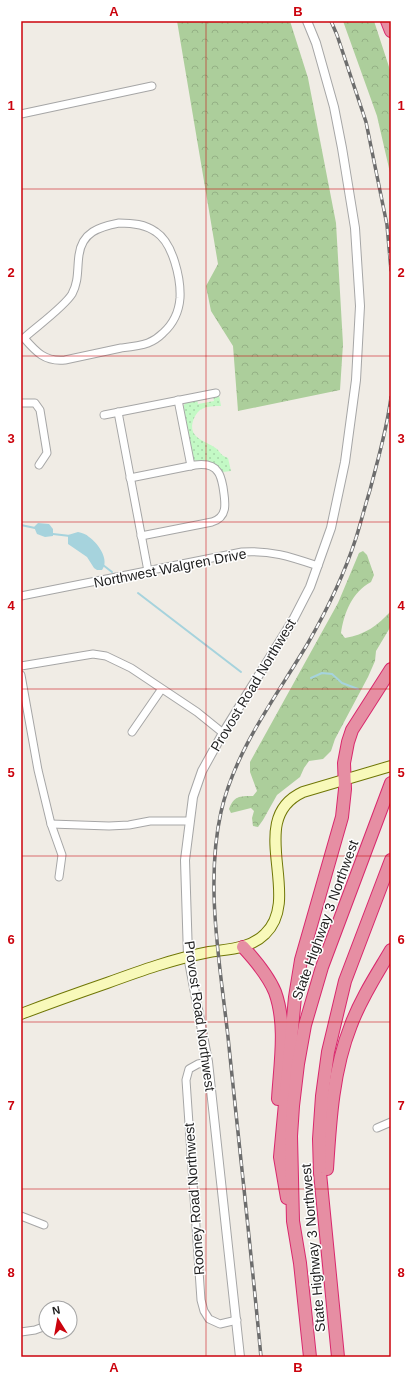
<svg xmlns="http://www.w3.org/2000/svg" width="412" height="1378" viewBox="0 0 412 1378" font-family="Helvetica,sans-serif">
<defs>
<pattern id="forest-crowns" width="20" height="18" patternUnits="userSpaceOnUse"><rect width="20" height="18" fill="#acce9b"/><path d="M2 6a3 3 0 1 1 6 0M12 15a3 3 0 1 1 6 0" fill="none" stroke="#94b085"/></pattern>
<pattern id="park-dots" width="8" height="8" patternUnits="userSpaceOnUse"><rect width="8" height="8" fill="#c3f9c5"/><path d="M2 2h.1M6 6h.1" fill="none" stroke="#a7d5a9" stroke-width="1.8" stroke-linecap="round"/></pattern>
</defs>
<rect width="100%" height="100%" fill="#f0ece5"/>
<g fill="url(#forest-crowns)">
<path d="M177,21H290L308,78L336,223L343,344L340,390L238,411L233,346L211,311L206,286L218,264Z"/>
<path d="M343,21H374L391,73V177L377,116Z"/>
<path d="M363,551L367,555L374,575L371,582C352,592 344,613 341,633L345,638C365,635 378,625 391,611V626L376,651L375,661L368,677L335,739L331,751L323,759L309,761L304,768L300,777L277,795L263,820L258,827L253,826L252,818L254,811L251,808L231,813L229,809C234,796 239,796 253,796L257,791L250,772V762L338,603L359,553Z"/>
</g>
<path fill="url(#park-dots)" d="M219,395L221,406C215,406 206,406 200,410C193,416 189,428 195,435C199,440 208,443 214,447C220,450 219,455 228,458L231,471L223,472L194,460L191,456L183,407L185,403L197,399L198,404L214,401L213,396Z"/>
<g fill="#a6d3dd">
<path d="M38,523L49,524L53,529V536L45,537L37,534L34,527Z"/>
<path d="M78,532C82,533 86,534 89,537C98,543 110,560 102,570H97L94,568L87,557L68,544V535Z"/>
</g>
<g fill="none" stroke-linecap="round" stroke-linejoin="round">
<g stroke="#a6d3dd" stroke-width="2">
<path d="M21,525L35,528"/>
<path d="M53,534L70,536"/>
<path d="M103,565L112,572"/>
<path d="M138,593L241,672"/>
<path d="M311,678L322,673L332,674L342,683L358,689"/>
</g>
<g stroke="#a6a6a6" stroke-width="9">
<g id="minor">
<path d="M21,114L152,86"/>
<path d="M119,223C132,223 145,224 156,232C173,243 181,279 180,298C179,311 173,324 163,333C159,337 153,341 148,343C140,346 130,347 121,348C102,352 84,356 65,360C45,362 36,352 24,338C36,327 64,307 72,294C79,281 77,269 79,255C82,232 99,227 119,223Z"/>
<path d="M178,400L191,466"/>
<path d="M21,403H35L40,410L47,453L39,465"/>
<path d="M118,412L148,571"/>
<path d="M104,415L216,393"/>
<path d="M130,478L195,465C203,464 213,464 218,472C221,476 222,482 223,487C225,501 229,517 212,522L141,536"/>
<path d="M21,596L242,552C271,550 291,557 318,566"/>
<path d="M21,666L93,654L106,656L131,668L197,712L223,733"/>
<path d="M21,675L38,770L51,824L62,855L59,877"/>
<path d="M132,732L161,690"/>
<path d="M51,824L109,826L129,825L150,821H189"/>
<path d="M208,1062L198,1064L189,1069L186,1080L201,1300L204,1311L209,1319L220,1324L237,1320"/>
<path d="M377,1128L391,1122"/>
<path d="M21,1216L44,1225"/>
<path d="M21,1332L35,1330L46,1326"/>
</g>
</g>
<g stroke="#a6a6a6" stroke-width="10">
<path id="tertiary" d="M240,1357L208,1062L188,956L185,860L193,797L202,771L223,733L293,620L310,587L331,528L345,462L356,380L360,306L355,228L342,148L334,107L316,43L307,21"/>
</g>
<g stroke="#6f7606" stroke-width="12">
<path id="secondary" d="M21,1014C50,1003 78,993 107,983C140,971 173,959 209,952C228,949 250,949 265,934C304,897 244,819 303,792L391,766"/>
</g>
<g stroke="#d9286d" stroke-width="14">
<g id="motorway">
<path d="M387,21L391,31"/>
<path d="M243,947C255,960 268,975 275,992C287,1025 280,1064 278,1099"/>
<path d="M327,1169C330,1121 333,1070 351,1025C361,998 377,974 391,950"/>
<path d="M287,1198L280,1157L295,997L301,960L342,817L345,789L344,763L348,742L352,730L391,669"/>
<path d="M310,1357L300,1263L293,1221L291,1136L293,1106L298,1064L305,1025L322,967L391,783"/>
<path d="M338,1357L320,1173L319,1139L322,1096L328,1052L345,981L391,860"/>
</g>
</g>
<use href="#minor" stroke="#fff" stroke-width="7"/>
<use href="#tertiary" stroke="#fff" stroke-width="8"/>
<use href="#secondary" stroke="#f8f9ba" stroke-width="10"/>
<use href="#motorway" stroke="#e68ea3" stroke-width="12"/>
<g stroke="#6d6d6d" stroke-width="3.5">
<g id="rail">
<path d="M331,21L337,35L366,122L387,225L391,270"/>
<path d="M261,1357C251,1250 239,1144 228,1037C220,964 205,884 221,812C235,750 276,697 308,643C327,610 344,575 356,538C361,522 365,506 370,490C378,459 387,429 391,397"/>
</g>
</g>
<use href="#rail" stroke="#fff" stroke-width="2" stroke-dasharray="6" stroke-linecap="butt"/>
</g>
<path fill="none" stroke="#cb030d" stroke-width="1" stroke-opacity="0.55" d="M206,21V1357M21,189H391M21,356H391M21,522H391M21,689H391M21,856H391M21,1022H391M21,1189H391"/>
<g text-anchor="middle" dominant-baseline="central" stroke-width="3" stroke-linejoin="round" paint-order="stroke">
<g font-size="14" fill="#1f1f1f" stroke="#fff">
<text transform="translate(170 568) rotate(-11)">Northwest Walgren Drive</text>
<text transform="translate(253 685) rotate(-59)">Provost Road Northwest</text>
<text transform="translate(325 920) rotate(-70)">State Highway 3 Northwest</text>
<text transform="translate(200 1016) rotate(82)">Provost Road Northwest</text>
<text transform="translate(194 1199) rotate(-94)">Rooney Road Northwest</text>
<text transform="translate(313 1248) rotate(-95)">State Highway 3 Northwest</text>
</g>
</g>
<rect width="412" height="1378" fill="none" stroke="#ffffff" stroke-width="44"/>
<g transform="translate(58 1320) rotate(349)"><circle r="19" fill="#ffffff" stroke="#a5a5a5"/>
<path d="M0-3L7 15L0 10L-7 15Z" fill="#cb030d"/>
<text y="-6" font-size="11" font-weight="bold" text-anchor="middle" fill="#1f1f1f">N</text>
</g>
<rect x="22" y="22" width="368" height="1334" fill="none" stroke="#cb030d" stroke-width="1.5"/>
<g font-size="13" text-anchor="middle" font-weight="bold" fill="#cb030d">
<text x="114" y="16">A</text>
<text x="298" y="16">B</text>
<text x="11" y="110">1</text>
<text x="401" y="110">1</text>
<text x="11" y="277">2</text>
<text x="401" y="277">2</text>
<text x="11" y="443">3</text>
<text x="401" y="443">3</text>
<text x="11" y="610">4</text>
<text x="401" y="610">4</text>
<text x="11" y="777">5</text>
<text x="401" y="777">5</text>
<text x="11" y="944">6</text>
<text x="401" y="944">6</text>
<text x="11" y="1110">7</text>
<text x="401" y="1110">7</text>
<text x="11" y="1277">8</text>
<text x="401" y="1277">8</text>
<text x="114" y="1372">A</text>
<text x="298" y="1372">B</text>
</g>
</svg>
